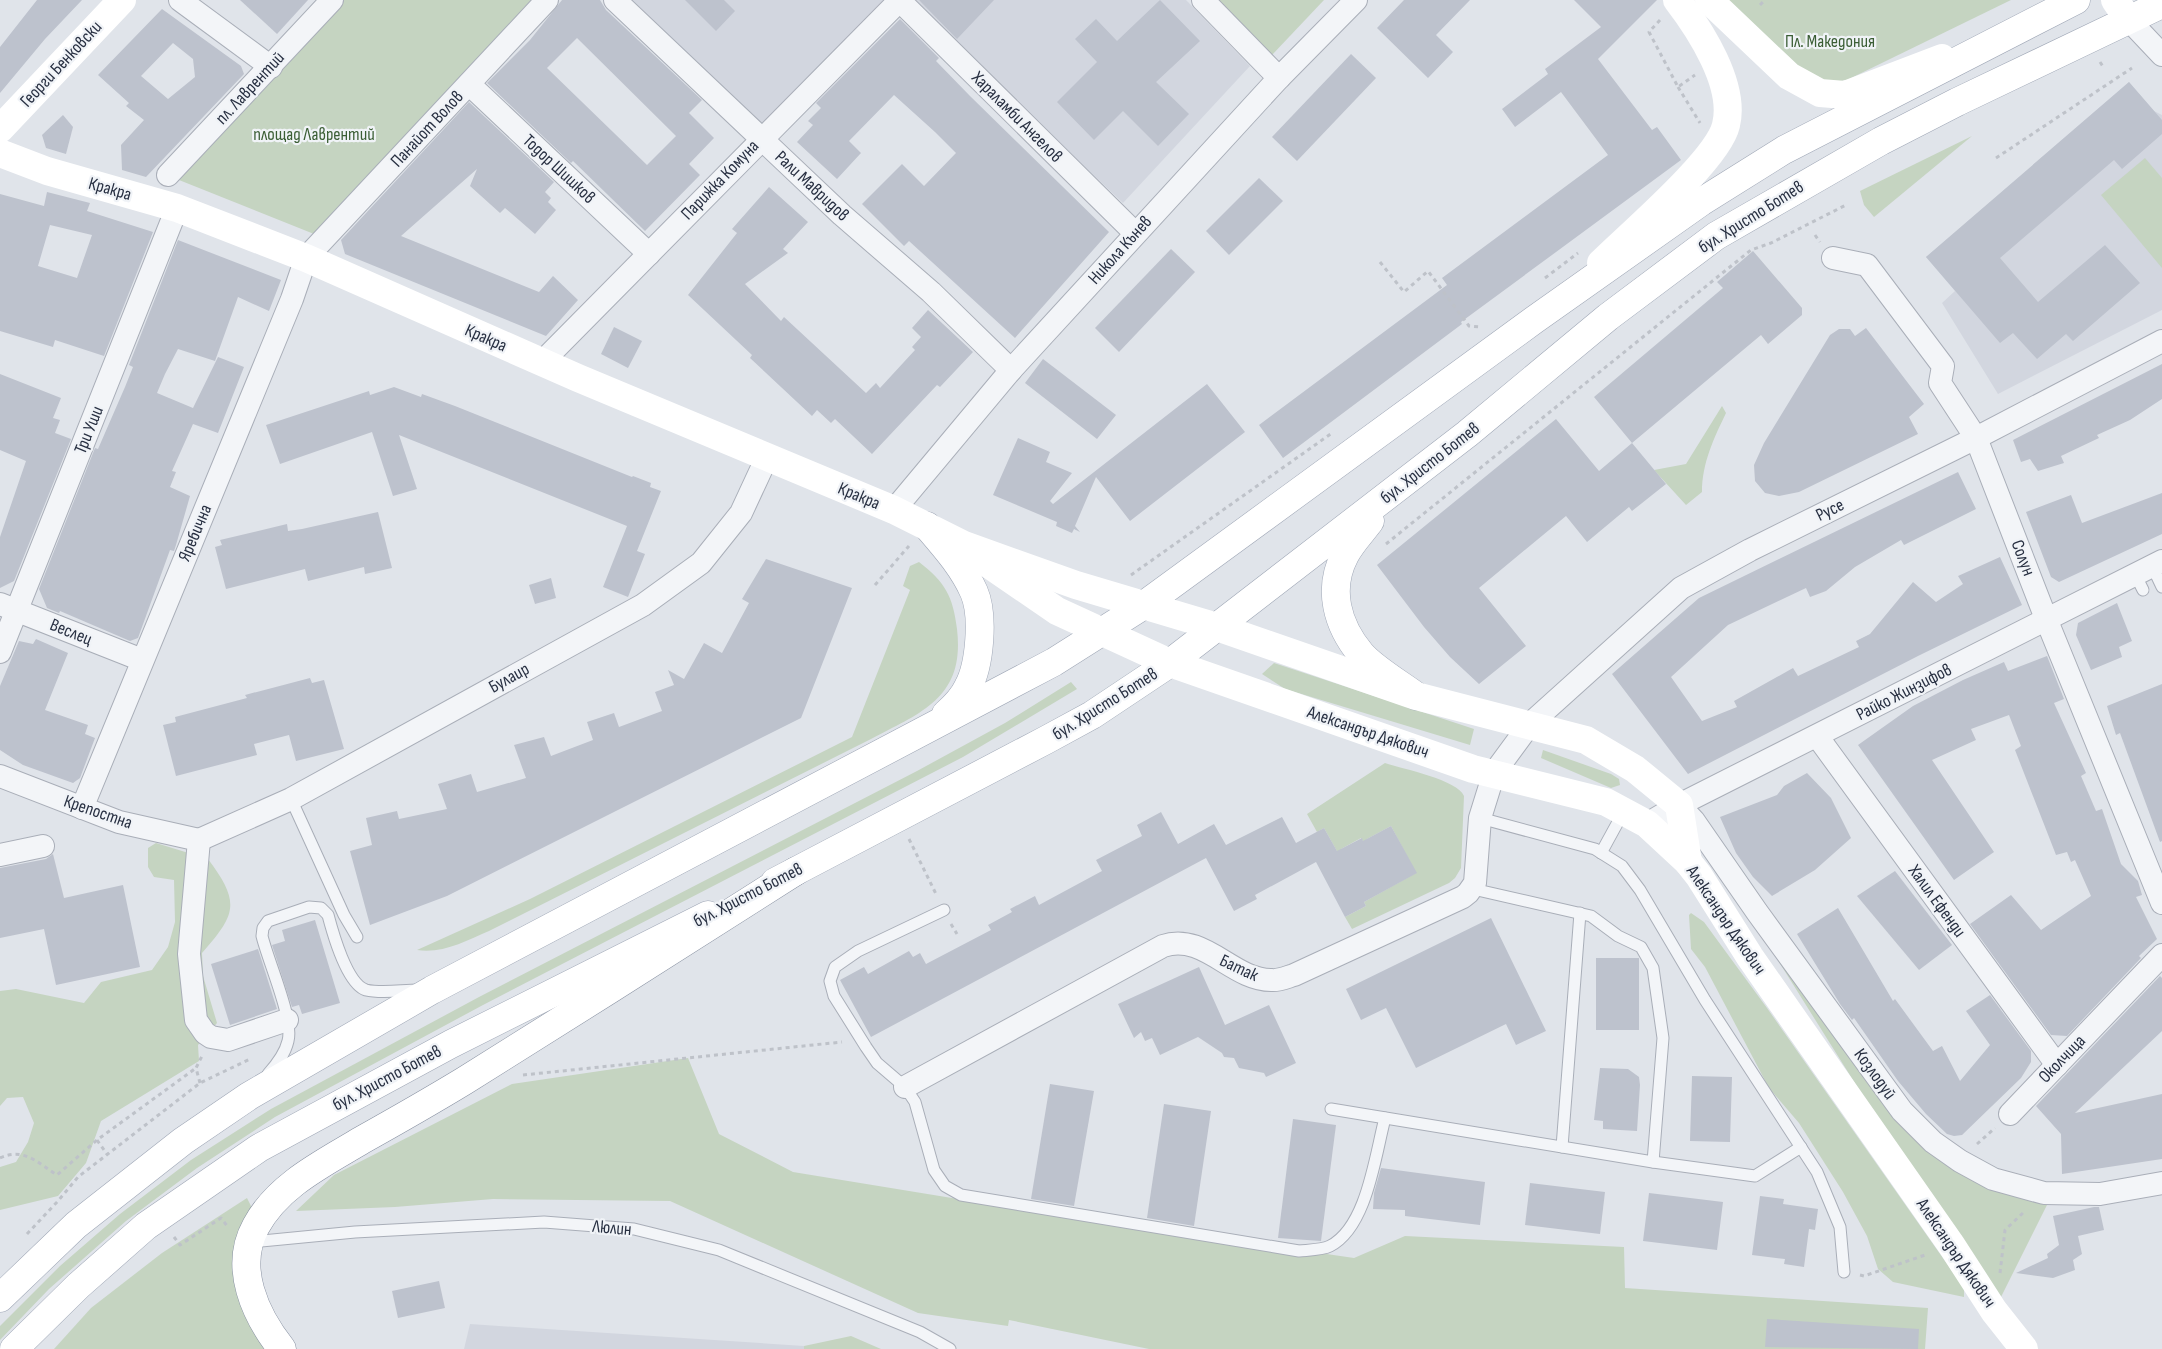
<svg xmlns="http://www.w3.org/2000/svg" width="2162" height="1349" viewBox="0 0 2162 1349" font-family="'Sofia Sans Condensed',sans-serif">
<rect width="100%" height="100%" fill="#e0e4ea"/>
<g fill="#d2d6df">
<path d="M615,0H898L761,139Z"/>
<path d="M914,0H1186L1250,66L1123,203L1011,97Z"/>
<path d="M2129,82L2154,111L2162,115V310L1998,394L1942,303L1955,291L1926,257Z"/>
<path d="M470,1324L804,1346V1349H464Z"/>
</g>
<g fill="#c5d4c1">
<path d="M341,0H538L319,236L174,178Z"/>
<path d="M1217,0H1324L1272,55Z"/>
<path d="M1727,0H2011L1847,80L1828,83L1807,76Z"/>
<path d="M1972,136L1874,217L1864,205L1860,191Z"/>
<path d="M2145,158L2162,178V268L2101,195Z"/>
<path d="M1722,406L1726,413C1714,438 1702,463 1702,492L1686,505L1654,470L1686,464Z"/>
<path d="M919,562C945,582 953,596 957,629C965,697 923,712 871,739L489,931C466,941 442,954 417,950L530,899L852,737L910,590L903,586L910,566Z"/>
<path d="M1274,663L1474,729L1470,745L1285,689L1262,674Z"/>
<path d="M1071,682L1077,689L963,757L483,1005L275,1117L197,1168L126,1221L49,1289L0,1340V1326L60,1266L120,1214L191,1160L271,1109L479,997L917,771L1005,723Z"/>
<path d="M1543,750L1611,774L1619,779L1620,785L1611,788L1541,758Z"/>
<path d="M1385,763C1403,769 1458,780 1464,796L1461,868L1455,878L1449,883L1352,929L1345,917L1366,906L1364,902L1416,873L1391,826L1367,839L1365,844L1361,838L1341,849L1343,862L1324,828L1317,832L1307,814Z"/>
<path d="M156,843L208,859C241,903 236,914 202,953L203,976L217,1023L198,1045L199,1061L101,1121L86,1163L58,1196L0,1210V1167L16,1162L28,1142L34,1123L23,1097L7,1098L0,1106V991L16,989L84,1003L101,982L152,970L168,947L175,922L174,880L154,877L148,867V848Z"/>
<path d="M1691,913L1704,922L1767,1008L1964,1288V1297L1893,1282L1878,1269L1867,1236L1843,1192L1799,1123L1769,1088L1705,967L1691,949L1689,915Z"/>
<path d="M1786,952L1933,1142L2048,1203L1994,1311L1915,1179L1779,962Z"/>
<path d="M688,1058L719,1134L793,1172L1013,1208L1354,1258L1405,1236L1624,1247L1625,1288L1928,1308L1925,1349H1149L1009,1320L1008,1326L918,1313L670,1201L493,1199L395,1207L296,1211L334,1175L512,1084Z"/>
<path d="M247,1198L254,1212L267,1349H54L91,1308L162,1253Z"/>
<path d="M851,1336L881,1349H804V1346Z"/>
</g>
<g fill="#bdc2cd" fill-rule="evenodd">
<path d="M37,0H82L45,39L0,93V47Z"/>
<path d="M240,0H308L277,34Z"/>
<path d="M562,0H600L606,10L702,100L689,113L714,138L689,164L700,175L645,231L573,161L571,163L487,83L530,40ZM577,38L676,136L647,165L547,68Z"/>
<path d="M685,0H724L735,11L716,31Z"/>
<path d="M919,0H994L957,39Z"/>
<path d="M1160,0L1200,41L1156,82L1189,114L1158,146L1123,111L1094,140L1057,102L1097,62L1075,39L1096,19L1117,41Z"/>
<path d="M1404,0H1470L1436,35L1453,52L1428,78L1377,28Z"/>
<path d="M1574,0H1657L1598,59L1652,130L1657,127L1681,160L1461,322L1462,324L1283,458L1259,425L1447,285L1442,278L1608,155L1561,92L1515,127L1502,109L1548,74L1545,69L1601,27Z"/>
<path d="M162,9L241,66L244,74L146,177L122,170L121,145L144,120L126,106L129,103L98,75ZM173,43L193,59L195,77L168,99L141,76Z"/>
<path d="M900,19L939,58L936,61L970,96L1109,232L1015,338L909,241L904,246L862,204L902,164L924,186L956,153L935,132L894,95L849,141L861,153L837,179L797,142L813,125L808,121L821,108L816,103Z"/>
<path d="M1351,54L1376,78L1297,161L1272,137Z"/>
<path d="M2129,82L2162,120V134L2122,169L2114,160L2000,258L2038,302L2105,245L2140,283L2073,341L2066,334L2037,359L2013,333L2000,343L1926,257Z"/>
<path d="M469,102L554,182L545,192L551,198L548,202L556,210L535,234L505,208L500,213L470,186L477,169L401,236L539,292L553,276L578,300L546,336L345,254L341,240Z"/>
<path d="M63,115L73,127L66,154L46,148L42,135Z"/>
<path d="M1259,178L1283,201L1229,255L1206,231Z"/>
<path d="M769,187L808,222L783,249L788,253L745,284L781,321L784,317L866,393L876,383L880,388L915,350L912,347L921,337L912,328L928,310L973,352L940,387L937,385L872,454L835,419L831,423L817,410L812,416L750,358L752,355L688,295L737,233L732,229Z"/>
<path d="M47,192L90,203L87,211L153,232L104,356L55,340L53,347L0,331V194L44,206ZM50,225L92,235L77,278L38,266Z"/>
<path d="M178,240L281,280L269,311L238,297L215,361L178,349L165,374L157,393L193,408L218,357L244,367L218,433L193,424L172,471L176,472L170,487L190,496L176,545L174,551L170,550L138,638L130,641L60,611L59,613L47,608L39,589L95,448L98,449L125,387L133,367L129,365Z"/>
<path d="M1171,249L1195,272L1119,352L1095,328Z"/>
<path d="M1753,251L1802,308V315L1768,344L1761,335L1632,443L1594,397L1723,288L1717,282Z"/>
<path d="M614,327L642,341L628,368L601,354Z"/>
<path d="M1866,328L1924,404L1909,417L1918,434L1799,492L1779,496L1765,493L1755,481L1754,465L1764,443L1830,335L1839,329H1850L1855,336Z"/>
<path d="M1043,359L1116,415L1097,439L1025,383Z"/>
<path d="M2162,364V399L2130,420L2097,435L2099,438L2061,456L2064,463L2038,471L2030,459L2021,462L2013,440Z"/>
<path d="M0,374L61,398L53,418L60,420L55,433L71,439L14,581L0,588V537L26,461L0,450Z"/>
<path d="M1207,384L1245,432L1130,521L1096,477L1075,526L1080,532L1074,529L1072,533L1056,526L1057,522L993,495L1018,438L1050,452L1046,462L1072,473L1050,501L1053,504Z"/>
<path d="M394,387L421,397L422,394L455,406L632,477L633,476L651,483L650,487L661,491L637,551L645,554L628,597L603,587L627,526L399,435L417,489L393,496L372,432L280,464L266,425L369,391L370,395Z"/>
<path d="M1556,419L1599,471L1632,443L1666,484L1632,511L1629,507L1587,542L1566,516L1479,588L1526,646L1479,684L1450,657L1424,627L1377,565Z"/>
<path d="M1958,472L1976,509L1904,545L1901,540L1855,567L1826,591L1810,597L1806,588L1728,625L1671,677L1702,721L1737,707L1734,701L1793,668L1798,676L1859,647L1856,641L1870,634L1913,582L1936,602L1963,584L1958,576L2000,557L2022,605L1918,656L1688,774L1612,674L1699,598Z"/>
<path d="M2162,493V534L2059,582L2051,577L2026,512L2071,495L2082,523Z"/>
<path d="M378,512L392,568L365,574L364,567L308,581L305,569L226,589L215,547L222,545L220,540L287,524L288,531L302,529Z"/>
<path d="M766,559L852,588L801,718L447,896L370,925L350,851L372,845L366,818L397,811L399,819L447,809L438,784L471,774L477,792L526,778L514,745L544,737L551,756L593,740L587,722L614,713L619,727L662,711L655,692L674,685L668,670L684,679L704,643L722,653L749,603L742,599Z"/>
<path d="M551,578L556,598L535,604L529,585Z"/>
<path d="M2117,603L2132,641L2119,647L2122,657L2091,670L2076,635L2078,623Z"/>
<path d="M36,639L68,653L45,710L88,725L85,734L95,738L80,778L73,783L23,765L0,750V686L19,641L33,644Z"/>
<path d="M2047,656L2064,699L2054,703L2086,773L2081,776L2096,811L2102,809L2121,864L2138,881L2142,895L2136,897L2157,939L2139,956L2141,958L2067,1036L2051,1035L1970,924L2011,895L2041,930L2091,896L2075,860L2071,862L2067,852L2056,855L2015,750L2021,746L2009,715L1971,729L1976,740L1932,760L1994,852L1954,880L1858,745L1913,706L1963,680L2004,662L2008,671Z"/>
<path d="M310,678L312,683L324,680L344,749L296,761L289,735L254,744L257,755L176,776L163,725L176,722L175,717L247,698L245,695Z"/>
<path d="M2162,684V841L2160,842L2120,733L2116,735L2107,706Z"/>
<path d="M1807,773L1831,798L1851,838L1815,870L1772,896L1753,877L1736,853L1720,817L1777,795L1784,786Z"/>
<path d="M1161,812L1178,844L1214,824L1226,845L1282,817L1296,843L1324,828L1337,851L1362,838L1363,841L1391,826L1417,873L1364,902L1366,906L1345,917L1316,862L1255,895L1257,899L1234,911L1206,858L871,1037L840,980L864,967L868,974L909,951L913,957L920,953L926,964L991,930L988,925L1012,912L1010,909L1035,896L1039,905L1102,871L1096,860L1142,836L1137,825Z"/>
<path d="M53,854L64,898L123,885L140,967L56,985L44,929L0,938V868L46,859Z"/>
<path d="M1895,871L1952,945L1919,970L1857,896Z"/>
<path d="M1838,908L1893,1001L1895,999L1933,1051L1942,1046L1960,1081L1990,1045L1966,1011L1990,995L2031,1051V1062L2021,1078L1962,1135L1954,1136L1947,1134L1926,1114L1898,1081L1854,1018L1852,1020L1840,1004L1797,934Z"/>
<path d="M1491,918L1546,1031L1516,1045L1506,1024L1416,1068L1386,1008L1361,1020L1346,989Z"/>
<path d="M315,920L340,1003L302,1014L299,1005L292,1007L272,945L285,941L282,930Z"/>
<path d="M258,949L277,1009L230,1025L211,964Z"/>
<rect x="1596" y="958" width="43" height="72"/>
<path d="M1199,967L1225,1025L1269,1005L1296,1063L1266,1077L1264,1073L1239,1068L1234,1058L1224,1057L1222,1053L1198,1037L1160,1055L1152,1038L1145,1041L1141,1032L1134,1038L1118,1004Z"/>
<path d="M2160,976L2162,978V1031L2075,1113L2162,1094V1159L2062,1174L2061,1134L2036,1106Z"/>
<path d="M1600,1068L1628,1069L1639,1077L1640,1085L1637,1131L1603,1129V1121L1594,1120Z"/>
<path d="M1692,1076L1732,1077L1730,1142L1690,1141Z"/>
<path d="M1050,1084L1094,1091L1074,1206L1031,1199Z"/>
<path d="M1164,1104L1211,1111L1194,1226L1147,1218Z"/>
<path d="M1293,1119L1336,1125L1321,1241L1278,1238Z"/>
<path d="M1381,1168L1485,1182L1480,1225L1405,1216V1210L1373,1209L1374,1193Z"/>
<path d="M1530,1183L1605,1192L1600,1234L1525,1225Z"/>
<path d="M1649,1193L1723,1202L1717,1250L1643,1241Z"/>
<path d="M1760,1196L1784,1199L1783,1204L1818,1209L1815,1230L1809,1229L1804,1267L1784,1264L1785,1259L1752,1255Z"/>
<path d="M2094,1207H2099L2104,1230L2078,1236L2082,1254L2073,1260L2075,1270L2053,1278L2016,1273L2048,1258L2047,1254L2059,1245L2053,1216Z"/>
<path d="M439,1281L445,1308L398,1318L392,1291Z"/>
<path d="M1767,1319L1919,1329L1918,1349L1765,1347Z"/>
</g>
<g fill="none" stroke-linecap="round" stroke-linejoin="round">
<g stroke="#a9aeb8" stroke-width="13">
<g id="lane">
<path d="M2152,566L2162,587"/>
<path d="M2135,574L2143,590"/>
<path d="M291,799L344,915L357,937"/>
<path d="M1480,818L1595,849L1622,866L1640,890L1705,1000L1817,1172L1840,1227L1844,1272"/>
<path d="M1601,853L1624,811"/>
<path d="M1473,889L1591,916L1618,936L1641,947L1653,968L1663,1038L1653,1162"/>
<path d="M944,910L858,951L835,967L830,981L834,996L866,1047L877,1063L905,1087L915,1102L934,1170L945,1186L961,1195L1299,1251C1308,1250 1322,1250 1330,1246C1367,1227 1375,1156 1385,1118"/>
<path d="M268,1074C277,1064 285,1054 288,1041C294,1019 268,961 262,936L263,928L268,921L309,907L321,908L328,915C333,934 347,984 366,990C382,994 402,990 418,990"/>
<path d="M1331,1109L1653,1162L1755,1176L1801,1147"/>
<path d="M1562,1147L1580,913"/>
<path d="M251,1242L355,1232L544,1222L634,1229L719,1250L920,1332L950,1349"/>
</g>
</g>
<g stroke="#a9aeb8" stroke-width="24">
<g id="street">
<path d="M180,0L271,67"/>
<path d="M615,0L842,215L931,292L1011,370"/>
<path d="M899,0L1135,233"/>
<path d="M1203,0L1279,78"/>
<path d="M2128,19L2162,55"/>
<path d="M469,84L649,254"/>
<path d="M168,175L332,0"/>
<path d="M1833,258L1867,265L1943,366L1940,383L1976,438L2047,621L2162,903"/>
<path d="M542,362L900,0"/>
<path d="M894,510L1011,370L1279,78L1356,0"/>
<path d="M0,604L142,660"/>
<path d="M0,652L177,208"/>
<path d="M1817,736L2057,1065"/>
<path d="M0,776L119,822L199,840"/>
<path d="M1679,805L1694,821L1757,912L1902,1111L1933,1142L1960,1161L1993,1179L2044,1193L2100,1194L2162,1183"/>
<path d="M82,808L292,299L306,258L547,0"/>
<path d="M1647,824L1679,805L2162,561"/>
<path d="M199,840L291,799L643,605L701,563L741,513L767,457"/>
<path d="M199,840L189,954L196,1020L205,1033L211,1037L228,1040L287,1020"/>
<path d="M0,855L43,846"/>
<path d="M905,1087L1163,946C1204,932 1232,980 1271,980C1279,981 1287,977 1294,975L1463,897L1468,893L1475,883L1480,818L1494,773L1530,724L1681,588L1750,550L1976,438L2162,341"/>
<path d="M2010,1114L2162,955"/>
</g>
</g>
<g stroke="#9fa7b6" stroke-width="29">
<g id="primary">
<path d="M1370,521C1362,532 1351,543 1345,555C1327,589 1337,625 1361,654C1374,669 1400,684 1416,696"/>
<path d="M927,526C945,547 963,567 974,592C984,615 980,665 968,687C963,698 955,706 946,714"/>
<path d="M775,882L1046,740L1092,715L1170,663L1467,434L1608,317L1716,236L1881,141L1957,102L2162,4"/>
<path d="M0,1298L76,1225L183,1141L249,1096L432,990L1054,662L1144,605L1534,320L1701,202L1784,150L2076,0"/>
<path d="M14,1349L78,1286L146,1226L259,1148L451,1044L708,915"/>
</g>
</g>
<g stroke="#8790a1" stroke-width="29">
<path id="highway" d="M282,1349C255,1315 233,1267 256,1226C278,1185 324,1163 362,1140C396,1121 431,1101 464,1081C575,1012 686,941 796,871"/>
</g>
<g stroke="#bec2c9" stroke-width="3" stroke-dasharray="4 4" stroke-linecap="butt">
<path d="M1760,5L1765,0"/>
<path d="M1660,20L1649,32L1678,87L1695,75"/>
<path d="M2100,62L2104,68"/>
<path d="M1678,87L1700,123"/>
<path d="M1996,158L2132,68"/>
<path d="M1815,235L1820,242"/>
<path d="M1380,262L1404,292L1428,271L1469,326L1480,327"/>
<path d="M1545,278L1578,253"/>
<path d="M1386,544L1751,250L1771,243L1846,205"/>
<path d="M1131,575L1332,433"/>
<path d="M875,585L909,546"/>
<path d="M909,839L937,896"/>
<path d="M951,924L957,934"/>
<path d="M523,1075L842,1042"/>
<path d="M200,1083L196,1068L202,1056"/>
<path d="M97,1140L107,1154"/>
<path d="M1977,1144L1995,1128"/>
<path d="M0,1158C24,1147 38,1163 57,1175L97,1140L196,1068"/>
<path d="M27,1234L58,1201L78,1177L200,1083L250,1059"/>
<path d="M174,1237L180,1245L221,1218L228,1227"/>
<path d="M2000,1273L2005,1230L2025,1211"/>
<path d="M1860,1275L1864,1276L1928,1254"/>
</g>
<use href="#lane" stroke="#f3f5f8" stroke-width="11"/>
<use href="#street" stroke="#f3f5f8" stroke-width="22"/>
<g stroke="#fff" stroke-width="28">
<path d="M1709,0L1789,76L1820,93L1845,95L1942,58"/>
<path d="M2115,0L2128,19"/>
<path d="M0,129L122,0"/>
<path d="M0,153L47,171L177,208L306,258L578,378L894,510L964,545L1076,585L1217,627L1416,696L1586,740L1635,769L1679,805L1688,862"/>
<path d="M1601,263C1629,235 1718,160 1726,125C1736,85 1700,30 1677,0"/>
<path d="M987,563L1057,611L1170,663L1473,769L1606,802L1647,824L1688,862L1699,876L1750,957L1952,1246L1994,1311L2024,1349"/>
</g>
<use href="#primary" stroke="#fff" stroke-width="28"/>
<use href="#highway" stroke="#fff" stroke-width="28"/>
</g>
<g text-anchor="middle" dominant-baseline="central" stroke-width="4.5" stroke-linejoin="round" paint-order="stroke">
<g font-size="18" fill="#3b5e35" stroke="#f0f3f7">
<text x="1830" y="41">Пл. Македония</text>
<text x="314" y="134">площад Лаврентий</text>
</g>
<g font-size="18" fill="#283042" stroke="#f0f3f7">
<text transform="translate(61 64) rotate(-47)">Георги Бенковски</text>
<text transform="translate(250 88) rotate(-47)">пл. Лаврентий</text>
<text transform="translate(1017 117) rotate(45)">Хараламби Ангелов</text>
<text transform="translate(427 129) rotate(-47)">Панайот Волов</text>
<text transform="translate(559 169) rotate(43)">Тодор Шишков</text>
<text transform="translate(720 180) rotate(-46)">Парижка Комуна</text>
<text transform="translate(812 186) rotate(43)">Рали Мавридов</text>
<text transform="translate(110 189) rotate(16)">Кракра</text>
<text transform="translate(1751 217) rotate(-32)">бул. Христо Ботев</text>
<text transform="translate(1120 250) rotate(-48)">Никола Кънев</text>
<text transform="translate(486 338) rotate(24)">Кракра</text>
<text transform="translate(89 430) rotate(-68)">Три Уши</text>
<text transform="translate(1430 463) rotate(-38)">бул. Христо Ботев</text>
<text transform="translate(859 496) rotate(23)">Кракра</text>
<text transform="translate(1830 510) rotate(-26)">Русе</text>
<text transform="translate(195 533) rotate(-67)">Яребична</text>
<text transform="translate(2023 558) rotate(69)">Солун</text>
<text transform="translate(71 632) rotate(22)">Веслец</text>
<text transform="translate(509 678) rotate(-29)">Булаир</text>
<text transform="translate(1904 692) rotate(-27)">Райко Жинзифов</text>
<text transform="translate(1105 704) rotate(-32)">бул. Христо Ботев</text>
<text transform="translate(1368 732) rotate(19)">Александър Дякович</text>
<text transform="translate(98 812) rotate(19)">Крепостна</text>
<text transform="translate(748 895) rotate(-27)">бул. Христо Ботев</text>
<text transform="translate(1937 901) rotate(54)">Халил Ефенди</text>
<text transform="translate(1726 920) rotate(56)">Александър Дякович</text>
<text transform="translate(1239 968) rotate(25)">Батак</text>
<text transform="translate(2062 1059) rotate(-46)">Околчица</text>
<text transform="translate(1875 1074) rotate(54)">Козлодуй</text>
<text transform="translate(387 1078) rotate(-28)">бул. Христо Ботев</text>
<text transform="translate(612 1228) rotate(5)">Люлин</text>
<text transform="translate(1956 1253) rotate(56)">Александър Дякович</text>
</g>
</g>
</svg>
